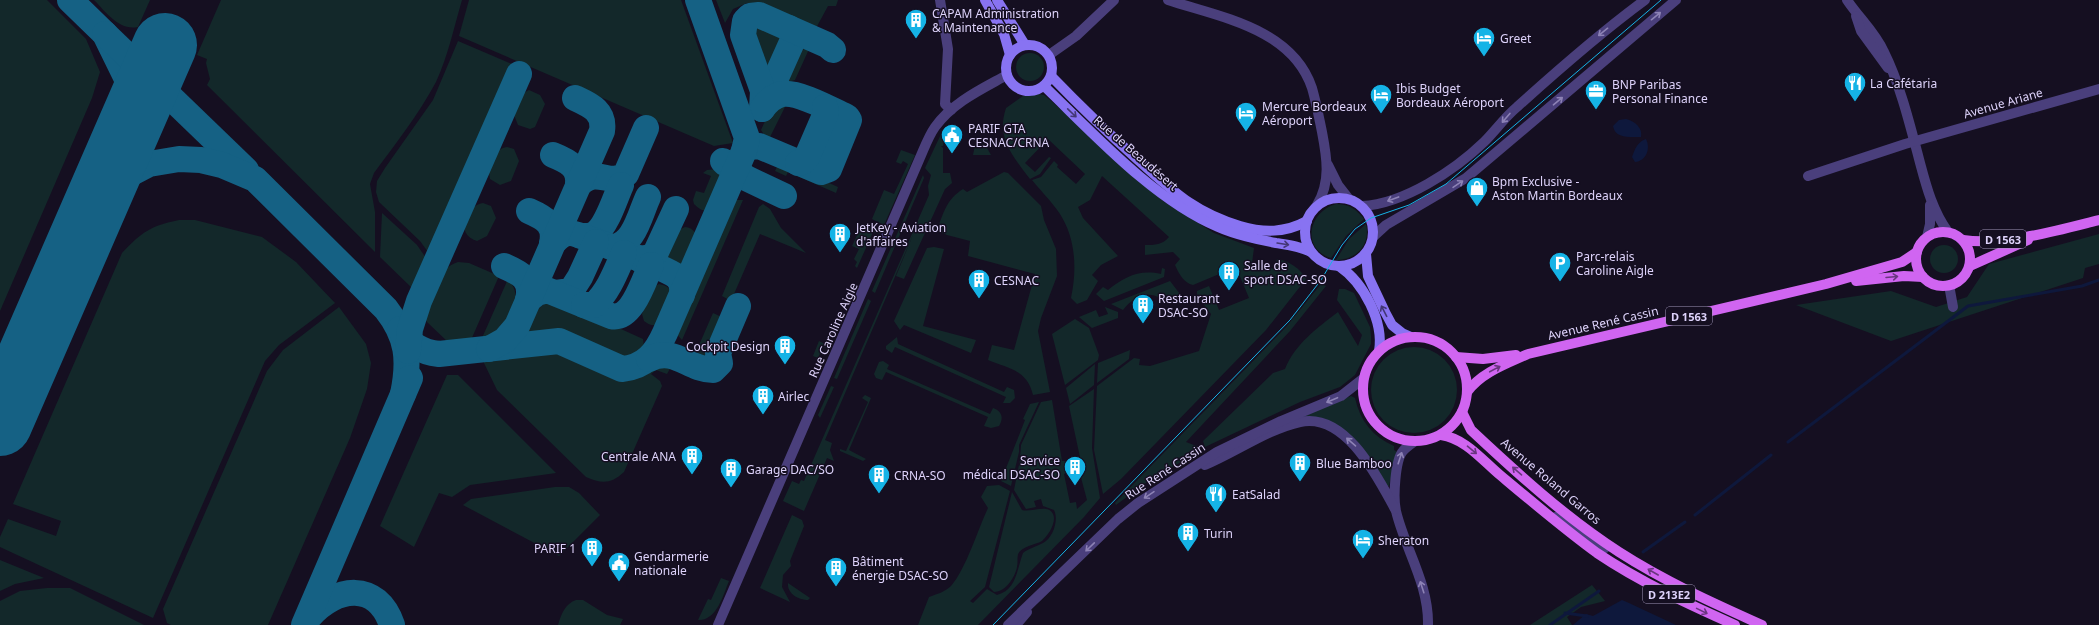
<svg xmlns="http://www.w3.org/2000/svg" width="2099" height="625" viewBox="0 0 2099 625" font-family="'Noto Sans',sans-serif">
<rect width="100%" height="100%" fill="#150f21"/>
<g fill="#13282a">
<path d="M0,0H47L86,39L100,72L92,98L0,311Z"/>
<path d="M94,0H150L138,27C119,31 106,12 94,0Z"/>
<path d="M221,0H462C454,27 448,56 436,82C419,114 396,143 374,173L370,184L375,212V252L207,85L210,79L206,63L207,59L197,55Z"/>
<path d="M469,0H681L733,143L714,146L459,36Z"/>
<path d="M716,0H838L836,6H828L815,30H809L747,3L733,9L725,23Z"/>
<path d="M753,21H760L783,33L785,41L772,69L768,70L761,66L748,31V26Z"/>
<path d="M458,41L512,64L428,252L420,241L379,202L376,192L377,181L385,168L433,100Z"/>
<path d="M810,47L795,80L788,82L785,76C790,64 795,49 810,47Z"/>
<circle cx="1030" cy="67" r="14"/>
<path d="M529,90L540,95L545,104L535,127L530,129L518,125L514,115L520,95Z"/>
<path d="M1033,93L1044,95L1049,99L1163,201L1214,233L1254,248L1252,263L1274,269L1277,259C1288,260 1301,269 1306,279L1266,330L1121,479L1103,494L1094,450L1097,386L1134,358L1140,359L1139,365L1150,366L1199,351L1211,314L1197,295V291L1209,286L1219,310L1249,298L1236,267L1193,285C1184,283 1179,274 1175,265L1180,259L1173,252L1145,255V245C1155,245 1162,245 1169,237L1102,176L1090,200L1078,207L1083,218L1118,256L1101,265L1092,275L1098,281L1087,300L1077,304L1071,298C1077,270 1076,239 1060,214C1052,202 1041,191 1032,180L1041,177L1054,161L1058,165L1057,167L1076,184L1085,174L1048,139L1025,163L1035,172L1049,157L1051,158L1040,174L1030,179C1012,155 996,138 1006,108L1023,96Z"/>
<path d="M786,101L787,103L770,137L765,136L761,130L771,108Z"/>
<path d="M947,129L943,146H941L943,148V173H950L952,183L945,189L904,279L896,276L915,230L825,440L832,443L830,450L834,461L827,458L804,511L783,501L792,481L799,484L801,480L804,481L929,195L928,186L931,175L925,168L942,132Z"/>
<path d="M978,141L986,146L991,155H973L975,145Z"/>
<path d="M507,147L514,149L519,161L511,181L500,185L490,179C487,166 493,149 507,147Z"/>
<path d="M901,150L915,155L884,225L872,219L884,190L894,194L908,164L903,161L901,164L896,162Z"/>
<path d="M780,161L838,187L836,193L788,172L786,176L775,171Z"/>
<path d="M717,169L723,178C723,183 720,188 718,193C712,207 708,218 694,204L693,200L696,191L704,193L711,176L703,173L707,170Z"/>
<path d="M1004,172L1008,173L1041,206L1044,220L1056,249L1057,276L1041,318L1038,331L1050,392L1033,395C1027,370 1010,369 988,360L992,345L1014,350L1035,274L968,256L970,241L947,235L937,230C944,212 946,200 963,189L967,192Z"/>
<path d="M923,175L924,178L875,293L872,291Z"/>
<path d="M735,200H743L682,340L675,332L730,202Z"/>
<path d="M483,203L491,206L496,218L487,236L477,241C454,234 465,206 483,203Z"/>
<path d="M763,204L770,209L781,228L806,253L760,234L731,301L722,296L759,207Z"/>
<path d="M1336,204C1349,204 1356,209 1364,219L1346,236L1331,258C1301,249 1308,212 1336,204Z"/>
<path d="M382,213L417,245L426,258L413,289L380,257Z"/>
<path d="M179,220H195L262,237L296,262L335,303L279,345L265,361L153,618L0,547V537L8,519L56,536L61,521L13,504L122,253C142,232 150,226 179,220Z"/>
<path d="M1366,224C1371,245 1356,260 1336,260L1349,239Z"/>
<path d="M869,225L881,230V232L879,234L873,232L857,268L855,266L857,262L854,259L859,249L852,246L860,229L866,232Z"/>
<path d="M685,227C716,231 678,292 667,257L679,230Z"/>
<path d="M2099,234V264L2085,268L2083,278L1891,341L1796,305L1891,291L1936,307L1967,297L1989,264Z"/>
<circle cx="1944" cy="259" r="14"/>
<path d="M934,247L944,249L923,326L976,340L971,353L904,325L900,330L894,321L927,248Z"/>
<path d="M458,262L469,263L499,276L471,340L448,342L427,322L424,316C431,298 437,268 458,262Z"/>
<path d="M1162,268L1165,269L1164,277L1104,301L1096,294L1103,287L1108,290C1124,277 1139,269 1161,274Z"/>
<path d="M508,279C528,300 505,333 482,338Z"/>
<path d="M1170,281L1183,298L1181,303L1180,299L1166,304C1153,287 1133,296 1123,310L1111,304Z"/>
<path d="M659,284C676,287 673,299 667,311C665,315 664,322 659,324C653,327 648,324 644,321L642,314L653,287Z"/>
<path d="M1321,284L1326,286L1290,331L1186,442L1199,447V452L1151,479L1116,505L1115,503L1286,327Z"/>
<path d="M1339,289H1345L1354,293L1370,327L1371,336V344L1355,375L1340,387L1300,402L1205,447L1203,441L1273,373L1285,369C1295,344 1317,328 1338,312L1358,346L1362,335L1337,300Z"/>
<path d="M868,299L871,301L837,379L834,378Z"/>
<path d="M557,300L643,339L644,347L638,355L624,359L574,334L561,330L525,334C532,318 537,302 557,300Z"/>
<path d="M339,307L366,344L371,363L367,389L350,438L268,625H171L167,623L163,609L267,371L283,350Z"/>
<path d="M1105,307L1118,312V318L1092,328L1079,317L1096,310L1099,317L1108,314Z"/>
<path d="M713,313L724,318L709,353L704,356L696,352Z"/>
<path d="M1075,319L1089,328L1099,355L1098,360L1065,385L1052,334Z"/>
<path d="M897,337L898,344L1004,392L1007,387L1014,390L1015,398L1010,403H1003L1006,397L895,347L892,353L886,349V346Z"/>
<path d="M819,341L831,347L830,349L823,347L818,358L813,356Z"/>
<circle cx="1414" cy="390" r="43"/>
<path d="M1130,350L1129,359L1097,383L1098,363Z"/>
<path d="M559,351L571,354L608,374L622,379L638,377L661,363L672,365L667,374L656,370L651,374L660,381L662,386L624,472C611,484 602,484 586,477L497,390L484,363V361Z"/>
<path d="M883,361L889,365L887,369L990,414L993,408C1002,411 1004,418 999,426L991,428L984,426L988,417L886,372L882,380L876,378L874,374L879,362Z"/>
<path d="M1095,364L1094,385L1070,404L1066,388Z"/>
<path d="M447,375H458L556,473L470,485L452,497L439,493L414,547L380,526Z"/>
<path d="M831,386L834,387L820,418L818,415Z"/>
<path d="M1094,389L1092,448L1100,498L1084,517L978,625H918L929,597C937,594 945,592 951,586C966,569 978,529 988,508L981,497L987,486L999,485L1010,491L985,587L970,601L973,603L987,589L997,595C1017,590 1017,568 1023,553C1029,548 1036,547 1043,543C1053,538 1059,520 1054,510L1043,506L1041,499L1034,501L1036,507L1026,509L1014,490L1020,460L1021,445L1041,402L1052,400L1062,461H1067L1066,473L1064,474L1070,503L1076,502L1077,509L1087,500L1079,470L1072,469L1073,463L1081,462L1069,406Z"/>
<path d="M865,395L871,398L849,450L866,459L863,461L840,451V449L846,451L868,402L862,398Z"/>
<path d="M1351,396L1355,398C1360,421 1373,437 1394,446V450L1397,452L1389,486H1387L1344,432L1297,419Z"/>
<path d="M1039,402L1019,445V452L1011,486L1001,481L1025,420L1023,419L1030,404Z"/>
<path d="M555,487H569L579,493L600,515L559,556L463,505L471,499Z"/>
<path d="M1012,492L1022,510C1030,513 1048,503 1053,514C1057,522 1048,536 1042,541C1035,545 1022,546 1018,554C1017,558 1018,563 1017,567C1015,577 1006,592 994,592L989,587Z"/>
<path d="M792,515L802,520L804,526L790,561L791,566L783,575L782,587L790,602L760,588Z"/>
<path d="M0,560L44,578L15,584L0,591Z"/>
<path d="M721,578L729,581C723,595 717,621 698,620L708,599L711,600Z"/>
<path d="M788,583L810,598L808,600C799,600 787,594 788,583Z"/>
<path d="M1592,585L1605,601L1581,607L1567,617L1572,625H1530Z"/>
<path d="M47,588H70L144,625H0V601L20,591Z"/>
<path d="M576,600H583L607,615L623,619L620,625H558C561,614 566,603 576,600Z"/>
</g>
<g fill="#0e183c">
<path d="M1626,119C1635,121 1643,128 1641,137C1631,137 1615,139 1613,126L1619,120Z"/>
<path d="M1646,139C1651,149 1646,161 1635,162L1632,157C1635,149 1637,142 1646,139Z"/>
<path d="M1622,600L1629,603L1676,625H1573L1586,614L1593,616Z"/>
</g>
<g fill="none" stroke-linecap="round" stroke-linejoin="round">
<g stroke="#0e183c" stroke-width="3">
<path d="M1788,442L1968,306L2082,286L2099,280"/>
<path d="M1695,515L1771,455"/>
<path d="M1643,552L1685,522"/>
<path d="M1565,613L1587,616"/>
<path d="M1550,625L1599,591"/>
</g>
<g stroke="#156184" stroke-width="26">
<path d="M70,0L105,34L129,83L134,99L133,114L126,134"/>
<path d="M105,34L246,170"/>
<path d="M763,107L792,42L793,34L789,28"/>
<path d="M762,109L763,91L743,35L745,21L750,16L759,15L827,45L833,50"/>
<path d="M744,151L748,147L759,146L821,172L829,169L849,120L847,117C832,110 798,91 782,94C773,96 767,102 762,109"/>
<path d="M553,155C568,161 580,167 578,185"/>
<path d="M725,163L723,161L746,178L784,196"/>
<path d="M798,163L803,162L807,157L826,113L825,107"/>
<path d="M578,185C599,165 608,188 626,174L646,128"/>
<path d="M529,211C545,218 556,224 552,244"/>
<path d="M92,214L105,196L126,176L149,164L179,159L201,160L222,165L255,179L386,309C408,337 410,360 403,394"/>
<path d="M581,236C586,236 591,237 596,233C607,225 615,198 621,185"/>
<path d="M552,244C558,238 562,233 570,233C579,233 667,269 676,276C682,281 683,288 682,295"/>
<path d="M612,247C634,246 640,214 648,197"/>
<path d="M639,259L651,257L656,252L676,209"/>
<path d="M504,266C520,273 533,279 528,300"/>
<path d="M556,293L571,291L580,277L596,242"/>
<path d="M528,300L537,293L547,290L611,316C632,321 644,280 651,265"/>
<path d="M584,305H594C609,291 616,271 624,253"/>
<path d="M400,329C410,345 421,352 439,354L559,341L622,369C645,367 656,353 665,333L744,151L747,138L698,0"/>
<path d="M489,349L505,340L517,326L602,131C605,111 590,105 575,98"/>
<path d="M408,351L410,329L419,301L519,74"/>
<path d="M649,359C675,346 688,370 713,370L720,363L718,353L738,306"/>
<path d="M309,617C336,586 377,581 392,625"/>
<path d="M304,625L410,378"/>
</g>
<path stroke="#156184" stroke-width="64" d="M0,424L165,45"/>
<g stroke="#4a3f7c" stroke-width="10">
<path d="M940,0L948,49L945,104L951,110"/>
<path d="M1168,0C1219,17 1292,28 1312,88C1316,102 1319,117 1322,132C1327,158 1331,182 1317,205"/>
<path d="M1847,0C1859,18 1875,32 1884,52C1900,84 1910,125 1919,159C1926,185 1932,210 1948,232"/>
<path d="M1856,16L1861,31L1888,68"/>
<path d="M1049,55L1076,36L1114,0"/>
<path d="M1328,165L1338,185L1349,199"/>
<path d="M1808,176L1905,144L2099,89"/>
<path d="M1927,237L1930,224V205"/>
<path d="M1949,285L1953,307"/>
<path d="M1556,517L1605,548"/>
<path d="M718,625L919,160C924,149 928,137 935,127C953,102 982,89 1007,75"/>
<path d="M1016,625L1027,612"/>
</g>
<g stroke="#4a3f7c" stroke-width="10">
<path d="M1362,206C1404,204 1455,170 1484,142C1495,131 1505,117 1517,107C1558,70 1600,33 1645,0"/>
<path d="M1374,236L1386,225L1466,178L1676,0"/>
<path d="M1415,441C1411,444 1406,447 1403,451C1395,460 1393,498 1396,511C1405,549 1429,584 1428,625"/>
<path d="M1205,465C1236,452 1268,429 1300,422C1346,412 1378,478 1395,509"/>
<path d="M1008,625L1118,519L1138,503L1217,452L1281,421L1341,396L1364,378"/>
</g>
<g stroke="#8873f2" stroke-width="10">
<path d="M985,0L1004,34L1010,55"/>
<path d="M997,0L1025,45"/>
<circle cx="1029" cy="68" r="23"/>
<path d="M1051,76C1079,105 1107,132 1137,159C1172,190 1193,212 1240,226C1264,233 1285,233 1307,221"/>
<path d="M1044,86C1094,134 1154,200 1218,227C1236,235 1256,239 1276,243C1289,245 1300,246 1311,252"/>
<circle cx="1339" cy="232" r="34"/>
<path d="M1366,254L1368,276L1385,312L1392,325L1402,333L1411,337"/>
<path d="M1339,266C1364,283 1384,322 1379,351"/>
</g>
<g stroke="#d065f1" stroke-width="10">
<circle cx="1943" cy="259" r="27"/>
<path d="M1963,240C2004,246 2059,230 2099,220"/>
<path d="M1970,266L2028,240"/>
<path d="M1856,281L1904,276L1923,277"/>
<circle cx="1415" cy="389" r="52"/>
<path d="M1456,357L1483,359L1516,355"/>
<path d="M1467,392C1482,372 1506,364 1528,354L1826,284L1902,262L1917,252"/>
<path d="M1462,412L1471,430C1517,473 1565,517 1619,552C1664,581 1713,603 1762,625"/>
<path d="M1441,435C1466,439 1481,459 1500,475C1531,501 1564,529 1597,553C1640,582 1688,604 1735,625"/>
</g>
<path stroke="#15b3e6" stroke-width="1" d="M993,625L1290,320L1321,280L1342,245L1355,229L1371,218L1409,205L1446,184L1661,0"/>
</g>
<defs><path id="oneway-shaft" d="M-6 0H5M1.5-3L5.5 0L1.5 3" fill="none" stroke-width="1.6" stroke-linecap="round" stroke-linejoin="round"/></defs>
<g stroke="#8d82b5">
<use href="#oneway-shaft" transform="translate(1656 16) rotate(-39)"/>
<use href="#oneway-shaft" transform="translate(1603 32) rotate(141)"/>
<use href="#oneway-shaft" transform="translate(1558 101) rotate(-40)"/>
<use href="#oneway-shaft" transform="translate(1506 118) rotate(131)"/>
<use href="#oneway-shaft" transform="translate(1458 184) rotate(-34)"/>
<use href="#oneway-shaft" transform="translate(1393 199) rotate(160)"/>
<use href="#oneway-shaft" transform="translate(1332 400) rotate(157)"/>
<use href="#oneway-shaft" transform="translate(1351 442) rotate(-139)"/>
<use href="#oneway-shaft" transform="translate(1400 458) rotate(-72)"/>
<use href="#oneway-shaft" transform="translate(1149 495) rotate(146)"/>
<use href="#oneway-shaft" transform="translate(1090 547) rotate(136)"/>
<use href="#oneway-shaft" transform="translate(1422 587) rotate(-108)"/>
</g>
<g stroke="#433775">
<use href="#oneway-shaft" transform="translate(1072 113) rotate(44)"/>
<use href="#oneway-shaft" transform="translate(1283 244) rotate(9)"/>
<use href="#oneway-shaft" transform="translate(1384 311) rotate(-117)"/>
</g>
<g stroke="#69367f">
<use href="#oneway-shaft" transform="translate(1892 277) rotate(-5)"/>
<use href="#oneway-shaft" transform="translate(1495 369) rotate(-28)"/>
<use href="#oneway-shaft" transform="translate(1472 450) rotate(40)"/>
<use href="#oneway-shaft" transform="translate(1517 471) rotate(-139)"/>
<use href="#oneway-shaft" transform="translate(1653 572) rotate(-150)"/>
<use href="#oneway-shaft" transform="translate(1702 611) rotate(26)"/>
</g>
<defs>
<g id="building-pin" transform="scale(1.15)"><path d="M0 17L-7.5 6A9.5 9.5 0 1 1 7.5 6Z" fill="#15b3e6" stroke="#150f21"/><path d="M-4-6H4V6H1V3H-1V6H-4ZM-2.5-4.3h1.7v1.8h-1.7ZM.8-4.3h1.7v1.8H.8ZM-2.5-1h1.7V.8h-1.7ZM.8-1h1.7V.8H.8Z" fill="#fff"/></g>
<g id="hotel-pin" transform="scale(1.15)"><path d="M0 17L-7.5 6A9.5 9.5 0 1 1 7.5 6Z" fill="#15b3e6" stroke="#150f21"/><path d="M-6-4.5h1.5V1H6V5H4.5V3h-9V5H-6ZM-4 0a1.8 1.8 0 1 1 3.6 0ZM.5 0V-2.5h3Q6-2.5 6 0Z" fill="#fff"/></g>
<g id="restaurant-pin" transform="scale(1.15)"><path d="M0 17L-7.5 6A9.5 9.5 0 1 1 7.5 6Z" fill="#15b3e6" stroke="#150f21"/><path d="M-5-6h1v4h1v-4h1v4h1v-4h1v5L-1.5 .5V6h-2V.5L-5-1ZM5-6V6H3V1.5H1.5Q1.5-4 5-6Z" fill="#fff"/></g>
<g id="office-pin" transform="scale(1.15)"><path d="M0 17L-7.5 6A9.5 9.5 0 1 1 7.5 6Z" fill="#15b3e6" stroke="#150f21"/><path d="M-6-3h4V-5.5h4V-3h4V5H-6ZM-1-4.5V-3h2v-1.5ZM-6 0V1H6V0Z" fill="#fff"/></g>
<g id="civic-pin" transform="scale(1.15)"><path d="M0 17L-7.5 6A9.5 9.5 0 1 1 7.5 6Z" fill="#15b3e6" stroke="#150f21"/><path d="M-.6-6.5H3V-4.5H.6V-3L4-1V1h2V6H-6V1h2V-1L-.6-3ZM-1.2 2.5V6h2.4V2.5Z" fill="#fff"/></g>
<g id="shop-pin" transform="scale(1.15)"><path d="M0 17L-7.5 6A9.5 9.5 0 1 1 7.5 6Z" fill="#15b3e6" stroke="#150f21"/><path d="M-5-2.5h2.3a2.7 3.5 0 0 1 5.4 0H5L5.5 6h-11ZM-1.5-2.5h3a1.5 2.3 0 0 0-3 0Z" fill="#fff"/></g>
<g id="parking-pin" transform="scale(1.15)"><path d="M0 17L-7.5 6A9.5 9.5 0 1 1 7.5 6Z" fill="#15b3e6" stroke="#150f21"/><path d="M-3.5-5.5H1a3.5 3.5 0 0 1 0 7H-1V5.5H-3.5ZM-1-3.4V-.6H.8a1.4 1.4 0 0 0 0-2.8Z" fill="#fff"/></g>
</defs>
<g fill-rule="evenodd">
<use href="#building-pin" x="916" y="20"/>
<use href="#hotel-pin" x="1484" y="38"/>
<use href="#restaurant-pin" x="1855" y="83"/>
<use href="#office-pin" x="1596" y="91"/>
<use href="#hotel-pin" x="1381" y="95"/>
<use href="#hotel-pin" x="1246" y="113"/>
<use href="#civic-pin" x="952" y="135"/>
<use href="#shop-pin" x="1477" y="188"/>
<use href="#building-pin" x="840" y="234"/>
<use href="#parking-pin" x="1560" y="263"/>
<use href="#building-pin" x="1229" y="272"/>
<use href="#building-pin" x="979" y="280"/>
<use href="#building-pin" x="1143" y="305"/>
<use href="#building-pin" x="785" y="346"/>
<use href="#building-pin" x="763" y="396"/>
<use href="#building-pin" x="692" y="456"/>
<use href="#building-pin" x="1300" y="463"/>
<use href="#building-pin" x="1075" y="467"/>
<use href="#building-pin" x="731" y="469"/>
<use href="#building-pin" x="879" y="475"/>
<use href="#restaurant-pin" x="1216" y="494"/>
<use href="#building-pin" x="1188" y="533"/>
<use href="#hotel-pin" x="1363" y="540"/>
<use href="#building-pin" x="592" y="548"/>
<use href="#civic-pin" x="619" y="563"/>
<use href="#building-pin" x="836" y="568"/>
</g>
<g text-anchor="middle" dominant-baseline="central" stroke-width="3" stroke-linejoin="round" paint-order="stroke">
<g fill="#150f21" stroke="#a298ba" stroke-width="1">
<rect x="1980" y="230" width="46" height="18" rx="3"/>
<rect x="1666" y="307" width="46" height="18" rx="3"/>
<rect x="1643" y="585" width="52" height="18" rx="3"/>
</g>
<g font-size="11" font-weight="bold" fill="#ded3fb">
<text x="2003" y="239">D 1563</text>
<text x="1689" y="316">D 1563</text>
<text x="1669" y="594">D 213E2</text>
</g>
<g font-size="12" fill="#ded3fb" stroke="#150f21" text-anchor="start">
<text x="932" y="13">CAPAM Administration<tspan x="932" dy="14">&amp; Maintenance</tspan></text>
<text x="1500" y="38">Greet</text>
<text x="1870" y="83">La Cafétaria</text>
<text x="1612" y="84">BNP Paribas<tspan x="1612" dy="14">Personal Finance</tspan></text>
<text x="1396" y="88">Ibis Budget<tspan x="1396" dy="14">Bordeaux Aéroport</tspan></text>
<text x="1262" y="106">Mercure Bordeaux<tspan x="1262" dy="14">Aéroport</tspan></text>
<text x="968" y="128">PARIF GTA<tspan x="968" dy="14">CESNAC/CRNA</tspan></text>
<text x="1492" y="181">Bpm Exclusive -<tspan x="1492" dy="14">Aston Martin Bordeaux</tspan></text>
<text x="856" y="227">JetKey - Aviation<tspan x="856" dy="14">d'affaires</tspan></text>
<text x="1576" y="256">Parc-relais<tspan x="1576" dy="14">Caroline Aigle</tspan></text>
<text x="1244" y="265">Salle de<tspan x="1244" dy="14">sport DSAC-SO</tspan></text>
<text x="994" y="280">CESNAC</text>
<text x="1158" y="298">Restaurant<tspan x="1158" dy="14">DSAC-SO</tspan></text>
<text x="770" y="346" text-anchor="end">Cockpit Design</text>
<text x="778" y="396">Airlec</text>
<text x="676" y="456" text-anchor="end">Centrale ANA</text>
<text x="1060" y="460" text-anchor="end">Service<tspan x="1060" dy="14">médical DSAC-SO</tspan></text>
<text x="1316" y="463">Blue Bamboo</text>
<text x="746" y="469">Garage DAC/SO</text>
<text x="894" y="475">CRNA-SO</text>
<text x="1232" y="494">EatSalad</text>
<text x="1204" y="533">Turin</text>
<text x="1378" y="540">Sheraton</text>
<text x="576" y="548" text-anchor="end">PARIF 1</text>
<text x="634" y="556">Gendarmerie<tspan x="634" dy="14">nationale</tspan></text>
<text x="852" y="561">Bâtiment<tspan x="852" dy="14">énergie DSAC-SO</tspan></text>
</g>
<g font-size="12" fill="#ded3fb" stroke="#150f21">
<text transform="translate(2003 103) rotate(-16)">Avenue Ariane</text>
<text transform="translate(1136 153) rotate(41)">Rue de Beaudésert</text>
<text transform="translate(1603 323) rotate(-13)">Avenue René Cassin</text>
<text transform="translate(833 330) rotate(-66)">Rue Caroline Aigle</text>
<text transform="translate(1165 471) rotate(-33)">Rue René Cassin</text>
<text transform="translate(1551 481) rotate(40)">Avenue Roland Garros</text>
</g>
</g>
</svg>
